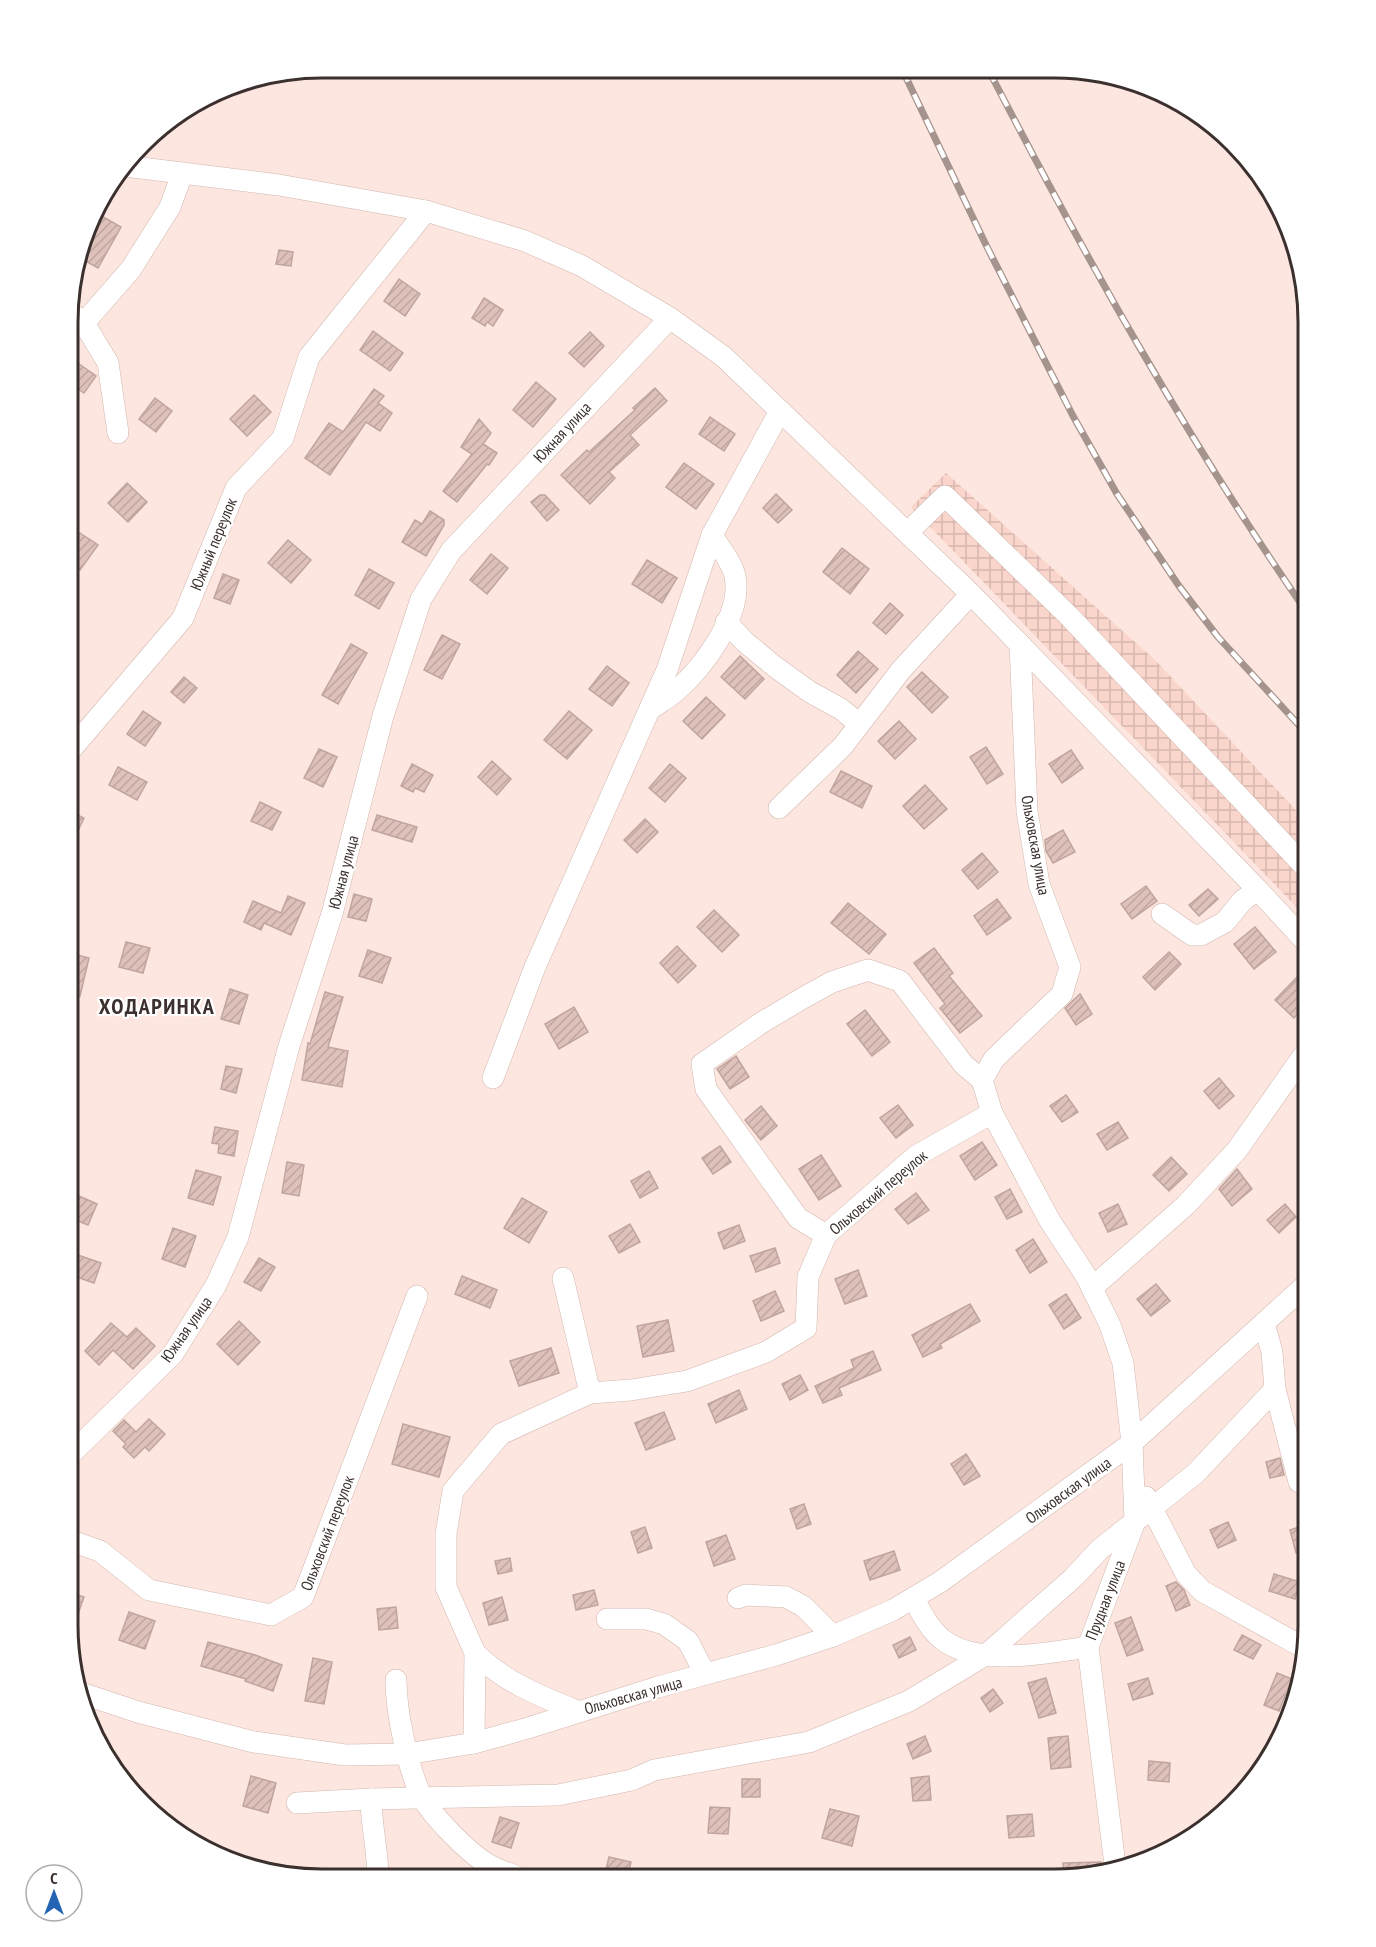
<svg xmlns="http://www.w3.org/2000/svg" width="1376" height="1947" viewBox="0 0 1376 1947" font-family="'PT Sans Narrow',sans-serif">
<defs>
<pattern id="industrial-grid" width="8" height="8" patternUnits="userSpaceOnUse" patternTransform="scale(1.5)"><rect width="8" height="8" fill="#fad5cb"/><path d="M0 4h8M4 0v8" fill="none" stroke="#d7b7af"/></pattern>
<pattern id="building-hatch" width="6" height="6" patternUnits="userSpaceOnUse" patternTransform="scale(1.5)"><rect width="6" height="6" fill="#ddc1ba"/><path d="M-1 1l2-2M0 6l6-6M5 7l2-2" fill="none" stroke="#bfa6a0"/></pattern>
</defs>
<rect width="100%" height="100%" fill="#fde6df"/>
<path fill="url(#industrial-grid)" d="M946,473L1155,660L1308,823V919L911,507Z"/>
<g fill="url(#building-hatch)" stroke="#c0a59e" stroke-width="1.5">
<path d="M98,214L121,227L98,268L80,258L91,226Z"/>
<path d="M279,250L293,252L291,266L276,264Z"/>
<path d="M399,279L420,294L405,316L384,301Z"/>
<path d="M484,298L503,310L493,326L487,322L485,326L472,318Z"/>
<path d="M373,331L403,353L390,371L360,350Z"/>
<path d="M590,332L604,346L584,367L569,353Z"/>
<path d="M75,361L96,376L84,393L78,389L70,400V368Z"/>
<path d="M536,382L556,399L533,427L513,410Z"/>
<path d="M655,388L667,401L630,435L639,445L609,472L615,478L590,504L561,475L587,450L589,452L635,410L633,408Z"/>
<path d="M374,389L384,396L378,403L392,413L380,431L366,422L330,475L305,458L329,423L343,432Z"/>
<path d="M254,395L271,412L247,436L230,419Z"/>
<path d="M155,398L172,411L156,432L139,419Z"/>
<path d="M710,417L735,434L724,451L699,434Z"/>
<path d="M479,419L491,433L483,444L497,453L489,465L487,464L457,502L443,491L472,454L461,447Z"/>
<path d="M684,463L714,484L696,509L666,487Z"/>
<path d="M127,483L147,502L128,522L108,503Z"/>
<path d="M776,494L792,510L778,523L763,508Z"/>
<path d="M540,495H545L559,510L547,521L531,502Z"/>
<path d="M430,511L444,520V525L426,556L402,542L415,520L422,524Z"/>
<path d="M80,533L98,545L80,570L69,562V548Z"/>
<path d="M288,540L311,560L291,583L268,563Z"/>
<path d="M842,548L869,569L850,594L823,572Z"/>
<path d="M491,554L508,568L487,594L470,580Z"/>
<path d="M647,560L677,578L662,603L632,584Z"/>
<path d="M369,569L394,583L379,609L355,595Z"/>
<path d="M223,574L239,580L230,604L214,598Z"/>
<path d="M890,603L903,615L886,634L873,623Z"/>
<path d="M442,635L460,644L442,679L424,670Z"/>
<path d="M351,644L367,653L338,704L322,695Z"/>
<path d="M858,651L878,669L856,693L837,675Z"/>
<path d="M740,656L764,679L745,699L721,677Z"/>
<path d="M607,666L629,683L612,706L589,689Z"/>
<path d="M922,672L948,697L932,713L907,687Z"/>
<path d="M184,677L197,688L184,703L171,692Z"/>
<path d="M706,697L725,715L702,739L683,721Z"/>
<path d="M143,711L161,723L145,746L127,734Z"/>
<path d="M569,711L592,730L567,759L544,740Z"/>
<path d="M899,721L916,739L895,759L878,741Z"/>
<path d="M986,747L1003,774L987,784L970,757Z"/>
<path d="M319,749L337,757L323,787L304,778Z"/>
<path d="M1071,750L1083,768L1062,783L1049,764Z"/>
<path d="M492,761L511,779L497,795L478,777Z"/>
<path d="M412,764L433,775L424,792L415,788L413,792L401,786Z"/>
<path d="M670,764L686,778L665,802L649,788Z"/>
<path d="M118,767L147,782L137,800L109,785Z"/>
<path d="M841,771L872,786L862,808L830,792Z"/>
<path d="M925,785L947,809L924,829L903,806Z"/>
<path d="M260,802L281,812L272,830L251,821Z"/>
<path d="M69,811L84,818L69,849Z"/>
<path d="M377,815L417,827L412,842L372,830Z"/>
<path d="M645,819L658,832L637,853L624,840Z"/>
<path d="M1063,830L1075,852L1053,863L1046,851L1045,840Z"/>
<path d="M982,853L998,872L978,889L962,870Z"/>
<path d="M1146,886L1157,901L1132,919L1121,904Z"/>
<path d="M1208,889L1218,899L1199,916L1189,905Z"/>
<path d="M354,894L372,899L366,921L348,917Z"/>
<path d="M288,896L305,903L291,935L264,923L261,930L244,922L253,901L281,913Z"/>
<path d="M997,899L1011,918L987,935L974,916Z"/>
<path d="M848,903L886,934L869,954L831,923Z"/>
<path d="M714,910L739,935L722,952L697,927Z"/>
<path d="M1255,927L1276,952L1254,969L1234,944Z"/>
<path d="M126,942L150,948L143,973L119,967Z"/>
<path d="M677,946L696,966L678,983L660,963Z"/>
<path d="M934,948L953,973L949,976L982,1016L960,1033L940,1008L945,1004L914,963Z"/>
<path d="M368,950L391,958L382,983L359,976Z"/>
<path d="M1169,952L1181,964L1155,990L1143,977Z"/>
<path d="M69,953L89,958L80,996L69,993Z"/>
<path d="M1297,977L1308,988V1003L1294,1018L1275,1000Z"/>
<path d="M230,989L248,995L239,1024L221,1019Z"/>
<path d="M325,992L343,997L328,1047L348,1051L342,1087L302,1080L308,1043L310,1044Z"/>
<path d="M1080,994L1092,1014L1076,1025L1065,1008Z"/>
<path d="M574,1007L588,1032L559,1049L545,1024Z"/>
<path d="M865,1010L890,1042L872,1056L847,1024Z"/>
<path d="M736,1056L749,1077L730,1089L717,1069Z"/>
<path d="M226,1066L242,1069L236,1093L221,1089Z"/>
<path d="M1219,1078L1234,1096L1219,1109L1204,1091Z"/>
<path d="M1066,1095L1078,1112L1062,1122L1050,1106Z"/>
<path d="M898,1105L913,1125L896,1138L880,1118Z"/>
<path d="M761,1106L777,1126L761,1140L745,1120Z"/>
<path d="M1118,1122L1128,1138L1107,1150L1097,1134Z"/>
<path d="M215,1127L238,1131L234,1156L218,1153L219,1144L212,1143Z"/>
<path d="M982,1142L997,1165L975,1180L960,1156Z"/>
<path d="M720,1146L731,1162L713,1174L702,1158Z"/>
<path d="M821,1155L841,1186L819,1200L799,1169Z"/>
<path d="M1171,1157L1187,1174L1169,1191L1153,1175Z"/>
<path d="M287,1162L304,1165L299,1196L282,1193Z"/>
<path d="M1237,1169L1252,1189L1232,1206L1219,1189Z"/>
<path d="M196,1170L221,1177L213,1205L188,1198Z"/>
<path d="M649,1171L658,1188L640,1198L631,1181Z"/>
<path d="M1010,1189L1022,1212L1007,1219L995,1197Z"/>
<path d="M72,1193L97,1204L88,1225L68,1217V1202Z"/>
<path d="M916,1193L929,1210L908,1224L895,1209Z"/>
<path d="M522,1198L547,1212L529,1243L504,1228Z"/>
<path d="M1118,1204L1127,1224L1108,1232L1099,1213Z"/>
<path d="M1285,1204L1296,1217L1279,1233L1267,1220Z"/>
<path d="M630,1224L640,1242L619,1253L609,1236Z"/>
<path d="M739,1225L745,1241L724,1249L718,1233Z"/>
<path d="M173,1228L196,1236L185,1267L162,1259Z"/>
<path d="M1033,1239L1047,1262L1030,1273L1016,1250Z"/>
<path d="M775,1248L780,1263L756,1272L750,1256Z"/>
<path d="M72,1253L101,1263L94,1283L68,1274V1263Z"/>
<path d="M259,1258L275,1267L261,1291L244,1282Z"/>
<path d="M858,1270L867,1296L845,1304L835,1279Z"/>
<path d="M462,1276L497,1290L490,1308L455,1294Z"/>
<path d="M1156,1284L1170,1301L1151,1316L1137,1299Z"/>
<path d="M775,1291L784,1311L761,1321L753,1301Z"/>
<path d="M1066,1294L1081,1318L1064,1329L1049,1305Z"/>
<path d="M970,1304L980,1321L940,1344L942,1348L923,1357L912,1335Z"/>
<path d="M668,1320L674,1351L643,1357L637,1326Z"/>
<path d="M239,1321L260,1342L238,1365L217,1344Z"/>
<path d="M111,1323L127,1337L136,1328L155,1346L133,1369L113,1350L99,1365L85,1351Z"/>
<path d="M551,1348L559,1373L519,1386L510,1361Z"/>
<path d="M873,1351L881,1370L839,1388L842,1395L823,1403L815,1386L854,1368L851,1360Z"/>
<path d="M800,1375L808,1390L790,1400L782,1384Z"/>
<path d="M739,1390L747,1409L716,1423L708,1404Z"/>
<path d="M664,1412L675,1439L646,1450L635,1423Z"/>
<path d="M149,1419L165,1434L149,1451L145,1447L134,1458L123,1447L126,1444L113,1431L124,1420L136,1432Z"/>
<path d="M403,1424L450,1437L439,1477L392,1464Z"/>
<path d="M966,1454L980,1476L964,1485L951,1464Z"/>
<path d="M1280,1458L1284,1475L1270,1478L1266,1462Z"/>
<path d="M804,1504L811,1524L797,1529L790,1509Z"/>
<path d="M1228,1522L1236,1540L1218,1548L1210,1530Z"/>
<path d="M1302,1526L1308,1549L1296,1553L1290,1530Z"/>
<path d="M645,1527L652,1548L638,1553L631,1532Z"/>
<path d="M726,1535L735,1559L714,1566L706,1542Z"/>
<path d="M894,1551L900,1570L870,1580L864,1561Z"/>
<path d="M510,1558L512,1571L498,1574L495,1561Z"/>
<path d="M1274,1574L1300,1582L1295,1599L1269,1591Z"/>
<path d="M1176,1582L1184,1590L1190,1605L1176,1611L1166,1586Z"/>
<path d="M594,1590L598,1605L576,1610L573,1595Z"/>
<path d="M68,1592L84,1597L70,1637L68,1625Z"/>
<path d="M502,1597L508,1620L489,1625L483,1603Z"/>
<path d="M396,1607L398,1628L379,1630L377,1609Z"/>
<path d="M129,1612L155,1621L145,1649L119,1640Z"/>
<path d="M1131,1617L1143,1650L1127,1656L1115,1623Z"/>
<path d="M1242,1635L1261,1645L1253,1659L1234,1650Z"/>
<path d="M910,1637L916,1650L899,1658L893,1645Z"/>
<path d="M208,1642L255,1655L282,1665L273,1691L245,1681L246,1679L201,1666Z"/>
<path d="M313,1658L332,1662L324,1704L305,1701Z"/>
<path d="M1277,1673L1292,1679L1279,1711L1264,1705Z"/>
<path d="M1046,1678L1056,1713L1039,1718L1028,1683Z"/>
<path d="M1148,1678L1153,1694L1133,1700L1128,1684Z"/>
<path d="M993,1689L1003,1703L990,1712L981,1698Z"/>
<path d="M925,1736L931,1751L913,1759L907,1744Z"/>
<path d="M1068,1736L1071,1767L1051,1769L1048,1738Z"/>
<path d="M1149,1761L1170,1763L1169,1782L1148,1780Z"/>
<path d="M251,1776L276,1783L268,1813L243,1806Z"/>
<path d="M929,1776L931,1800L913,1801L911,1778Z"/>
<rect x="742" y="1779" width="18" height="18"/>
<path d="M710,1807L730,1808L728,1834L708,1833Z"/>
<path d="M830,1809L859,1816L852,1846L822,1838Z"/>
<path d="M1032,1814L1034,1836L1009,1838L1007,1816Z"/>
<path d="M500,1817L519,1823L511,1848L492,1842Z"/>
<path d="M609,1857L631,1862L627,1878H604Z"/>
<path d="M1101,1862L1102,1868L1064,1877L1063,1863Z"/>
</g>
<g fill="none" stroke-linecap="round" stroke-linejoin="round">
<g stroke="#d2b7af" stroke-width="22">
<g id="minor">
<path d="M125,166L279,185L426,211L525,241L582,266L670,318L724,357L971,594L1258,890L1308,944"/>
<path d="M70,312L84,323L108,363L118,433"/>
<path d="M84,323L131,269L170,207L182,174"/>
<path d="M908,532L945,496L1069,616L1308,870"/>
<path d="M726,622L745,642L774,666L810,692L841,709L859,724"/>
<path d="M1020,644L1027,811L1039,884L1070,967L1062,994L994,1059L982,1080L992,1113L1050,1221L1086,1276L1110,1325L1123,1363L1132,1443L1135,1521L1088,1647L1115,1865"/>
<path d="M652,708C659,703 668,698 675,692C703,668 743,615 735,576C732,562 719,547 712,535"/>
<path d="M69,752L183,618L236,488L283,438L309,357L426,211"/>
<path d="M779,808L843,746L901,670L971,594"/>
<path d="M1162,914L1192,935H1201L1225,922L1243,900L1258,890"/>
<path d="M493,1078L535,967L667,670L712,535L780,411"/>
<path d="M826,1235L798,1218L706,1089L702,1064L761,1023L803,998L832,982L868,970L900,981L964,1065L982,1080"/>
<path d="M563,1278L590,1393"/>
<path d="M1092,1288L1186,1205L1237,1150L1308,1049"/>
<path d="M1275,1389L1299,1482"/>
<path d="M68,1457L173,1354L216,1285L238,1237L289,1046L332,914L383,716L421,599L451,551L670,318"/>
<path d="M1146,1497L1186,1574L1202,1591L1306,1649"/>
<path d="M1151,1509L1196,1473L1275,1389L1272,1352L1264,1323"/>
<path d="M68,1540L100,1551L149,1590L271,1615L303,1597L417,1296"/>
<path d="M738,1598L746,1595L786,1597L803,1606L833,1636"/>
<path d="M914,1598C920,1612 931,1631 943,1640C979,1667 1046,1653 1088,1647"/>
<path d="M607,1619H646L664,1624L688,1641L705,1674"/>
<path d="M475,1653C504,1682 540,1696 577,1711"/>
<path d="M396,1680C396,1711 408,1770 422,1797C432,1816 468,1852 486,1863C496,1870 510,1873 520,1878"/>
<path d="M84,1694L138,1712L254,1742L345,1755L407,1754L474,1743L528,1728L658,1687L776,1655L833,1636L893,1610L940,1582L1132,1443L1308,1283"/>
<path d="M474,1743L475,1653L446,1587V1534L453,1491L501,1434L590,1393L631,1390L687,1381L766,1352L806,1328L808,1277L826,1235L916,1156L992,1113"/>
<path d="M371,1799C371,1825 378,1851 378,1878"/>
<path d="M297,1803L371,1799L558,1795L632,1780L654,1770L809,1742L909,1701L987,1654L1073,1578L1100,1549L1153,1507"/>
</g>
</g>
<use href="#minor" stroke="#fff" stroke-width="21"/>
<g stroke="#a5948e" stroke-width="7">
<g id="rail">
<path d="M902,69L986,245L1073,416L1117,494L1179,586L1218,637L1308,735"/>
<path d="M988,69C1085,257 1188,441 1308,614"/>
</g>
</g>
<use href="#rail" stroke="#fff" stroke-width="4.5" stroke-dasharray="14" stroke-linecap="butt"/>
</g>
<g text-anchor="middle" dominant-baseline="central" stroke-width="4.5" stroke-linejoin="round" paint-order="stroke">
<g font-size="16" fill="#3b302d" stroke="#fff">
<text transform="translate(562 432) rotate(-47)">Южная улица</text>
<text transform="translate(213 544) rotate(-68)">Южный переулок</text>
<text transform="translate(1036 845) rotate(80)">Ольховская улица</text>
<text transform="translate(343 872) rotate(-75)">Южная улица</text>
<text transform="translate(878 1192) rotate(-40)">Ольховский переулок</text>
<text transform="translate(186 1329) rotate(-55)">Южная улица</text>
<text transform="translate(1068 1490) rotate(-36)">Ольховская улица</text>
<text transform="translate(327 1533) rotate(-69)">Ольховский переулок</text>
<text transform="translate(1105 1600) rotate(-69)">Прудная улица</text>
<text transform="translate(633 1695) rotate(-16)">Ольховская улица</text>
</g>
<g font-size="22" font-weight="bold" letter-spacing="1.5" fill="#3b302d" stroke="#fff">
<text x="157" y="1006">ХОДАРИНКА</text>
</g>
</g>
<path d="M0 0H1376V1947H0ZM322 78H1054A244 244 0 0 1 1298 322V1625A244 244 0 0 1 1054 1869H322A244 244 0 0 1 78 1625V322A244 244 0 0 1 322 78Z" fill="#fff" fill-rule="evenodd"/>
<path fill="none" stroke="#3b302d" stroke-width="3" d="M322 78H1054A244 244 0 0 1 1298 322V1625A244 244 0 0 1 1054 1869H322A244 244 0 0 1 78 1625V322A244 244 0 0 1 322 78Z"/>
<g transform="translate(54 1893)"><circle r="28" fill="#ffffff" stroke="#b1acab" stroke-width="1.5"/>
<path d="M0-4.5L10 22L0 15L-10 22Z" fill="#2464b5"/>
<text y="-9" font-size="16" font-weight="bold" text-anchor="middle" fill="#3b302d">С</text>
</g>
</svg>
